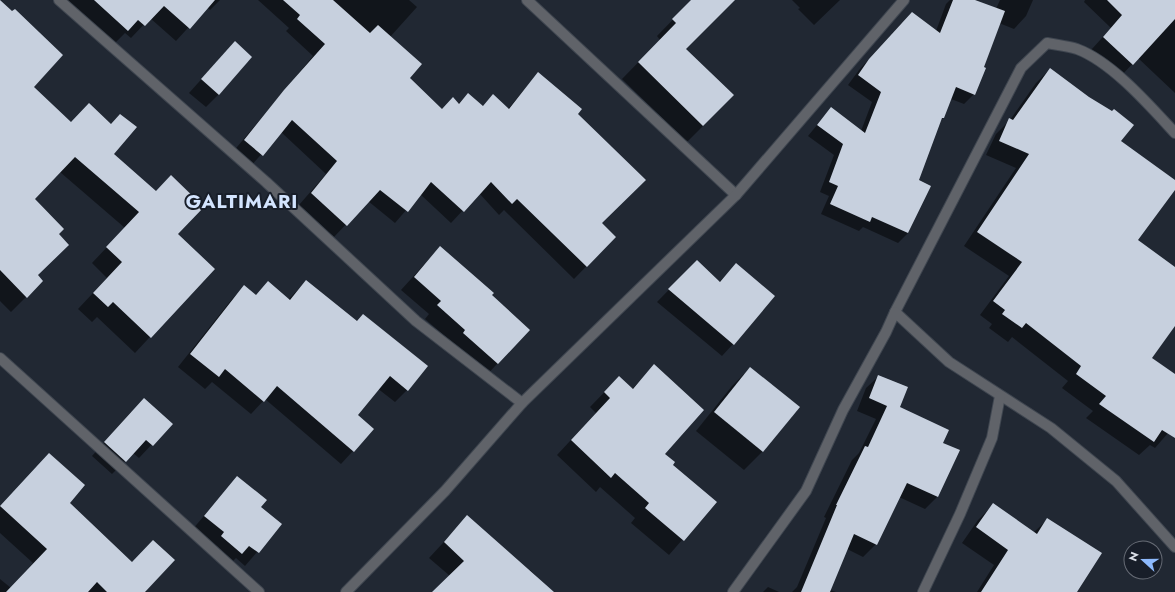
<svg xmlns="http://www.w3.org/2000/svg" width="1175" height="592" viewBox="0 0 1175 592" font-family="Jost,sans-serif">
<rect width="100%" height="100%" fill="#212833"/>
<g fill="#0007">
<path d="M61,0H220L210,10L207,7L176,41L150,18L131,38L125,33L114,44L81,13L77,17Z"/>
<path d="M258,0H409L417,7L390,37L409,78L441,110L458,104L468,94L483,106L508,109L538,73L577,114L601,223L615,237L574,279L504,210L499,215L479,193L451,223L420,194L395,223L368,201L334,237L299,205L326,174L281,132L250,167L232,153L313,56L286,31L289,28Z"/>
<path d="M692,0H733L685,49L703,126L687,142L622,79L660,40L657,36Z"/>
<path d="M792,0H840L814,25L798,9L800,8Z"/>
<path d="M950,0H972L996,9L1000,0H1033L1026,16L1014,29L999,23L974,94L964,104L951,99L943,118L939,122L918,181L929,186L908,233L898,243L863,227L859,231L821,214L829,196L820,192L834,155L808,136L831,108L861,131L872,102L848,85L859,70L902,23L936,31L946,4Z"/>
<path d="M1085,0H1175V93L1138,58L1120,77L1091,50L1111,28L1084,2Z"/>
<path d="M0,2L33,87L71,123L112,154L176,234L213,269L135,353L97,317L92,322L78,309L107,278L92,263L125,228L60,172L34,199L57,234L36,276L42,281L11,312L0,301Z"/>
<path d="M235,42L219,94L206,107L189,93Z"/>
<path d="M1050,69L1119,141L1175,182V188L1137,240L1175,268V325L1151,358L1175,375V425L1155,448L1150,445L1139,455L1086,418L1093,411L1062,388L1068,381L1012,337L1008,342L989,328L992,324L980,315L1009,276L964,246L1016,168L986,155L996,134L1010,120L1036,83Z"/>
<path d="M440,247L528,330L485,377L451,346L453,343L425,319L429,314L401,290Z"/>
<path d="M697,261L719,282L736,265L733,344L722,356L657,302Z"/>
<path d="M306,281L407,390L395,402L377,388L264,335L373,429L341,464L265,399L251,414L212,382L205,389L178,367L232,299L244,287L255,296L268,282L288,300Z"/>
<path d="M654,366L664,454L671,465L715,502L669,555L631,523L635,518L600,487L596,492L557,455L596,413L590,407L619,377L632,389Z"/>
<path d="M750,368L799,407L762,452L744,470L696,431L732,386Z"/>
<path d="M879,376L899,407L941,443L937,497L925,509L899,497L876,544L863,557L847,549L830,590L836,592H792L797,587L826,518L824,517L852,460L859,453L876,419L857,411L866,388Z"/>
<path d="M131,412L171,424L139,458L133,453L112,474L92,456Z"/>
<path d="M36,468L68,503L147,592H0V579L11,588L33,563L0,533V507Z"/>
<path d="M237,477L259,507L281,524L245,566L236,558L228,566L192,530Z"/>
<path d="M993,505L1033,533L1048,519L1075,592H977L994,565L962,543L978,520Z"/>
<path d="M467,517L529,571L530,570L549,589V592H434L450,576L429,558Z"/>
<path d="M768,587L779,592H763Z"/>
</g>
<g fill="#c7d0de">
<path d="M0,0L12,11L15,9L63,55L34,87L71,122L89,103L111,124L120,114L137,127L114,154L156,191L171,175L204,207L178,234L215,269L151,338L113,302L108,307L93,293L122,262L106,247L139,212L75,157L35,199L64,229L59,234L69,245L38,275L43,281L27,298L0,270Z"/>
<path d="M94,0H215L190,29L164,6L145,26L138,20L128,31Z"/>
<path d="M283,0H333L370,33L378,25L422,64L410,78L442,109L453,97L459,104L468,93L483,106L493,94L509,109L538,72L582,109L578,114L646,180L602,223L616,237L587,267L517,199L512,204L491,182L464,212L431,182L408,212L380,190L347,226L311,193L337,161L292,120L263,156L244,140L284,90L325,44L297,19L300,15Z"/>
<path d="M691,0H735L686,49L734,95L703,126L638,62L676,23L672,19Z"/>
<path d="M953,0H975L1005,11L984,67L986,68L975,95L956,87L944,118H942L919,180L931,186L908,233L872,217L870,222L830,204L838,186L829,182L843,144L817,125L831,107L865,133L881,92L858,75L869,59L912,12L940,33Z"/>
<path d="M1107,0H1175V19L1133,65L1103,37L1122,15Z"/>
<path d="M235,41L252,57L219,95L201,79Z"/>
<path d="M1050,68L1089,97L1112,111L1114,109L1134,125L1121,141L1175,180V190L1138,240L1175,267V326L1152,358L1175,374V438L1162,430L1154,442L1099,404L1106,396L1076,374L1081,366L1026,323L1022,328L1002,314L1005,310L993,301L1022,262L977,232L1029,154L999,141L1009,118L1013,120Z"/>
<path d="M440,246L494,293L492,295L530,330L498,364L463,333L465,330L437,305L441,301L414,277Z"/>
<path d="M697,260L720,282L736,263L775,296L734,345L668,289Z"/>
<path d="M306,280L357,321L363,314L428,366L408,391L390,376L358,415L374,429L354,452L277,386L264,402L225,369L219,377L190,354L244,285L256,295L268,281L290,300Z"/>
<path d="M654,364L704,410L665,454L675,462L673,465L717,502L684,541L645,508L649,503L615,473L611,478L571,440L610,398L604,392L619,376L633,389Z"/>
<path d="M750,367L800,407L763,452L714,412Z"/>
<path d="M878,375L908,387L900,407L949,430L943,443L960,450L938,497L907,483L877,545L854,534L830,592H801L837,505H836L865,446L868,447L887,406L869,398Z"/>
<path d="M144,398L173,424L153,446L146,440L126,462L104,442Z"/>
<path d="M49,453L85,485L70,503L132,562L153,540L175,560L145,592H107L97,582L88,592H6L47,549L0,506Z"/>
<path d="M237,476L267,500L261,507L282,524L259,553L249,546L242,554L221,536L224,532L204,516Z"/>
<path d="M993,503L1037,534L1047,518L1102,553L1077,592H981L1008,550L976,527Z"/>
<path d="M467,515L554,592H432L464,561L444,542Z"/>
</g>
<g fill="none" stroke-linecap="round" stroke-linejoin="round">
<g stroke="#3f4650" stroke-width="12">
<g id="minor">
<path d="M59,0L266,182L416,321L522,403"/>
<path d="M527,0L736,195"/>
<path d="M895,312L1021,68L1047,43C1057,45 1067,46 1077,49C1112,62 1150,106 1175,133"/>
<path d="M0,358L259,592"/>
<path d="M346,592L445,491L522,403L736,195L904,0"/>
<path d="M733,592L806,491L843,410L886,332L895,312L949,362L1051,428L1116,481L1175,547"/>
<path d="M923,592L960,514L992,438L1000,396"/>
</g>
</g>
<use href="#minor" stroke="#606369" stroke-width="10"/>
</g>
<g text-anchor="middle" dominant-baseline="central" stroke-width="4" stroke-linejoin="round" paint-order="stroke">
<g font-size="19" font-weight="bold" letter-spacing="1" fill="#d3e4fe" stroke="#181e29">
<text x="242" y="201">GALTIMARI</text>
</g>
</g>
<g transform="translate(1143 560) rotate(291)"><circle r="19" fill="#181e29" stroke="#676c76"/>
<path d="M0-3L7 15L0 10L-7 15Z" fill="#8db9fc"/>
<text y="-6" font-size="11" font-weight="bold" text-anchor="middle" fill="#dde1e9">N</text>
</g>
</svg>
